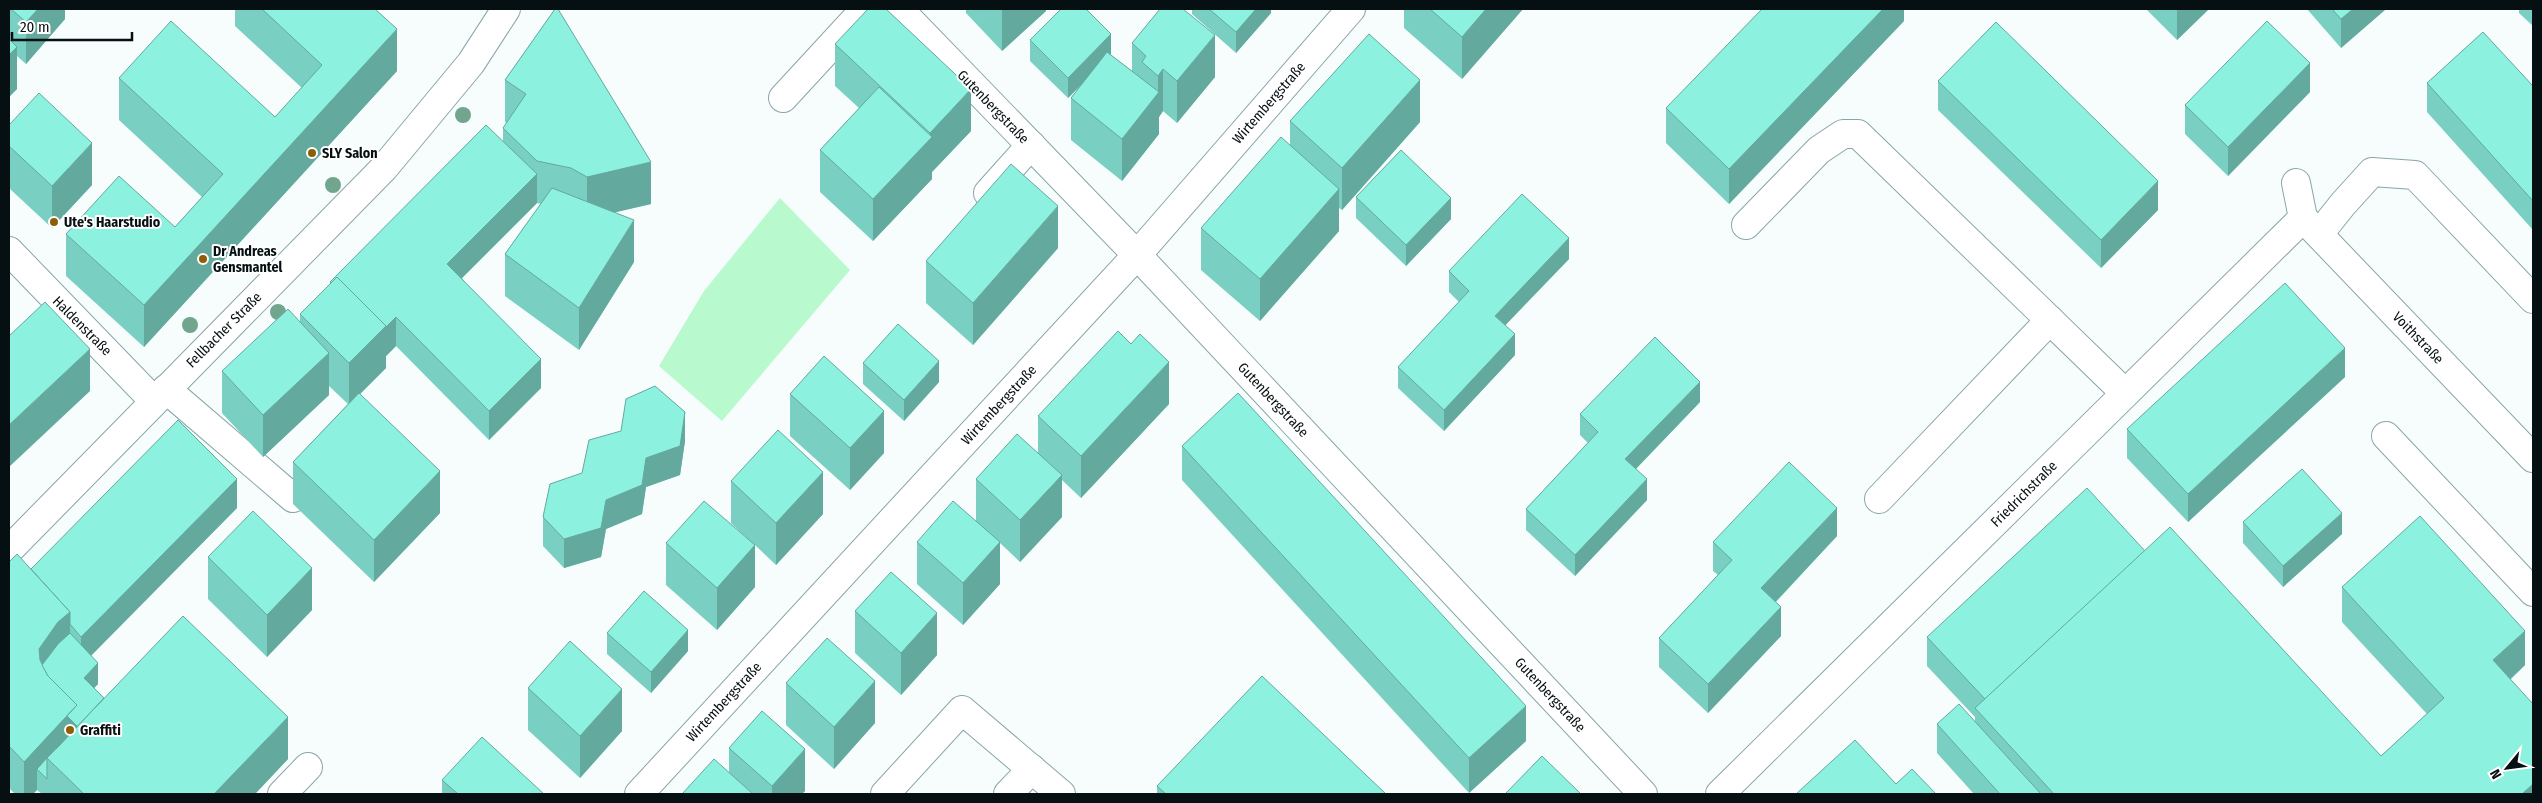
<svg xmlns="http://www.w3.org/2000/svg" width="2542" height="803" viewBox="0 0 2542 803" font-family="'Fira Sans Condensed',sans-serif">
<rect width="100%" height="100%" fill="#f7fcfd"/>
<path fill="#b8f9cd" d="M780,198L850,270L722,421L659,366L704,291Z"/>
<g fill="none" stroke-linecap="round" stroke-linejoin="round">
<g stroke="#8aa5a9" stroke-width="30">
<g id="minor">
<path d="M899,9L1137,255L1643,794"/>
<path d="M783,98L865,9"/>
<path d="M988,193L1031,145"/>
<path d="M2303,218L2533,458"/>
<path d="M1746,225L1819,150L1843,134H1858L2125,393"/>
<path d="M2319,234L2343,204L2372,172L2415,175L2533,299"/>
<path d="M9,251L154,401"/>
<path d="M166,389L293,498"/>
<path d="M2386,436L2533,592"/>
<path d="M1879,499L2050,320"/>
<path d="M9,550L384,168L471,63L506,9"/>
<path d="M282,794L308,767"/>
<path d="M639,794L1137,255L1351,9"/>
<path d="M885,794L962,710L1061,794"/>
<path d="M1008,794L1032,769"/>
<path d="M1720,794L2303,218L2296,183"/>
</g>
</g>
<use href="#minor" stroke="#fff" stroke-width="28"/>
</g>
<g fill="#72a58e">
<circle cx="463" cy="115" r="8"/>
<circle cx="333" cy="185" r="8"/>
<circle cx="278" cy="312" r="8"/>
<circle cx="190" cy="325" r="8"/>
</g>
<g fill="#79cfc1">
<path d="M9,9H65V19L26,64L17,56V89L9,97Z"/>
<path d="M235,9H375L397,71L144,347L66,276V234L175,227L202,197L119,120V78L275,117L302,88L235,26Z"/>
<path d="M555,9L651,204L615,212L634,262L579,350L505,296V254L541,204L537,203L462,278L541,388L489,440L396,346L386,356V368L360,394L440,513L374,582L293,504V462L348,404L329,386V395L263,457L222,413V371L300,322V314L330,284V282L503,142V128L507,123L505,122V80Z"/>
<path d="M966,9H1046V11L1002,51L966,13Z"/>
<path d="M1192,9H1271V13L1236,53L1192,14Z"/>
<path d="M1404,9H1523L1462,79L1404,28Z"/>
<path d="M1904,9V21L1729,204L1666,143V108Z"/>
<path d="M2146,9H2209L2177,40Z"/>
<path d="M2307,9H2386L2341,48Z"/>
<path d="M2519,9H2533V26L2519,13Z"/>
<path d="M1030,40L1111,55L1132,71V43L1215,77L1177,123L1163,111L1159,117V134L1122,181L1071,140V98L1082,84L1068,98L1030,61Z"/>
<path d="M835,44L971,131L932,172V179L873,241L820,192V150L859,108L835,86Z"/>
<path d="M1938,81L2158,210L2101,268L1938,110Z"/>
<path d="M2427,83L2533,86V230L2427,112Z"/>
<path d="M2310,92L2228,176L2185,134V105Z"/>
<path d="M1290,121L1420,122L1342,210L1339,208V231L1260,321L1201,270V228L1290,146Z"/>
<path d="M9,125L92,185L52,228L9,188Z"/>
<path d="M1356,197L1451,219L1406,266L1356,218Z"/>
<path d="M1058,248L973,345L926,303V261Z"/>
<path d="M1569,259L1505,325L1515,355L1444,431L1398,388V367L1459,302L1449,292V271Z"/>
<path d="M863,363L939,382L904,421L863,384Z"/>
<path d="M2345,377L2188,522L2127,458V429Z"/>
<path d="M790,394L884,453L850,490L790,436Z"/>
<path d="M1700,402L1636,469L1647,500L1575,576L1526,530V509L1588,443L1580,435V414Z"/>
<path d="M1169,404L1081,498L1062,480V517L1020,562L1000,543V584L963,625L917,584V542L976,521V479L1038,453V416Z"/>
<path d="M685,441L680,475L646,487L642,514L606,529L601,557L564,568L543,546V517Z"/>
<path d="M1182,446L1526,741L1469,793L1182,480Z"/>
<path d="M731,481L823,514L776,565L755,545V587L717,630L666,585V543L751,542L731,523Z"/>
<path d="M237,508L91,655L98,684L94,688L104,698L288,759L255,794H42L37,790L33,794H15L9,788V562L31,569Z"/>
<path d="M2243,522L2342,534L2283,587L2243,543Z"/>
<path d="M1837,536L1776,602L1781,636L1708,713L1659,667V638L1718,575L1713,571V542Z"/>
<path d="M2145,551L2381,756L2427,714L2342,622V587L2525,665L2511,679L2533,794H1974L1937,753V724L1975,721V717L1927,666V637Z"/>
<path d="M208,557L312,610L267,657L208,599Z"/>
<path d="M855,611L937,655L901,695L855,653Z"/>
<path d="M607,633L688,651L651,693L607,654Z"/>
<path d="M786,683L875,723L834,769L786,725Z"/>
<path d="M528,688L622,731L580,778L528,730Z"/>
<path d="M729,748L805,791L802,794H682L729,773Z"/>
<path d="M442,780L544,794H442Z"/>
<path d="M1157,786L1386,794H1157Z"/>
</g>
<g fill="#63a99d">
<path d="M38,9H65V19L26,64V22Z"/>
<path d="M1002,9H1046V11L1002,51Z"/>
<path d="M1256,9H1271V13L1236,53V32Z"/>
<path d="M1486,9H1523L1462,79V37Z"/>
<path d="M1883,9H1904V21L1729,204V169Z"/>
<path d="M2177,9H2209L2177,40Z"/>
<path d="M2353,9H2386L2341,48V19Z"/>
<path d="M397,29V71L144,347V305Z"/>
<path d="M1111,34V55L1068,98V78Z"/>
<path d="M1215,35V77L1177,123V81Z"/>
<path d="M17,47V89L9,97V55Z"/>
<path d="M2310,63V92L2228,176V147Z"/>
<path d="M1163,69V111L1159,117V134L1122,181V139L1158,93V76Z"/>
<path d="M1420,80V122L1342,210V168Z"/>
<path d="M971,89V131L932,172V179L873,241V199L930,139V133Z"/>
<path d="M92,143V185L52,228V186Z"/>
<path d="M651,162V204L587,219V177Z"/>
<path d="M537,174V203L447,293V264Z"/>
<path d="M2158,181V210L2101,268V240Z"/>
<path d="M1339,189V231L1260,321V279Z"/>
<path d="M1451,198V219L1406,266V245Z"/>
<path d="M1058,206V248L973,345V303Z"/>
<path d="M634,220V262L579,350V308Z"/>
<path d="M1569,238V259L1495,336V316Z"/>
<path d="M396,317V346L386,356V368L349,405V363L386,326Z"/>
<path d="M1515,334V355L1444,431V410Z"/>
<path d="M2345,348V377L2188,522V494Z"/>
<path d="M90,349V391L9,467V425Z"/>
<path d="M329,353V395L263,457V415Z"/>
<path d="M541,359V388L489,440V411Z"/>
<path d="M939,361V382L904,421V400Z"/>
<path d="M1169,362V404L1081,498V456Z"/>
<path d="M1700,382V402L1625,480V459Z"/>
<path d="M884,411V453L850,490V448Z"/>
<path d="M685,412V441L680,475L646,487L642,514L606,529L601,557L564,568V539L606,500L646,458Z"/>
<path d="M440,471V513L374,582V540Z"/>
<path d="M823,472V514L776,565V523Z"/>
<path d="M1062,475V517L1020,562V520Z"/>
<path d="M237,479V508L81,666V637Z"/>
<path d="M1647,479V500L1575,576V555Z"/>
<path d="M1837,508V536L1761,617V588Z"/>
<path d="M2342,513V534L2283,587V566Z"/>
<path d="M1000,542V584L963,625V583Z"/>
<path d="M755,545V587L717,630V588Z"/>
<path d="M312,568V610L267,657V615Z"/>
<path d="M1781,607V636L1708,713V684Z"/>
<path d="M70,612V654L40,681L39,649L58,622Z"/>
<path d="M937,613V655L901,695V653Z"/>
<path d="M688,630V651L651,693V672Z"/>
<path d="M2525,631V665L2493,695V660Z"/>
<path d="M98,663V684L84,699V678Z"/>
<path d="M875,681V723L834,769V727Z"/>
<path d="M622,689V731L580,778V736Z"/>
<path d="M77,705V747L47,758L37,769V790L33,794H24V762Z"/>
<path d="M1526,706V741L1469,793V758Z"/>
<path d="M288,717V759L255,794H214Z"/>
<path d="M805,749V791L802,794H772V786Z"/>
<path d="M2533,784V794H2522Z"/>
</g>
<g fill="#8df1e0" stroke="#63a99d">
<path d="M11,9H38L26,22Z"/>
<path d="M262,9H375L397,29L144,305L66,234L119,176L175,227L223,174L119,78L171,21L275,117L322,65Z"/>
<path d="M555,9H558L651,162L587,177L571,168L537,161L503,128L526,94L505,80Z"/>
<path d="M868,9H886L971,89L930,133L835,44Z"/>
<path d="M1061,9H1086L1111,34L1068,78L1030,40Z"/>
<path d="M1160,9H1183L1215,35L1177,81L1163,69L1158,76L1142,62L1146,56L1132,43Z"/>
<path d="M1209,9H1256L1236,32Z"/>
<path d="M1430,9H1486L1462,37Z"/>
<path d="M1762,9H1883L1729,169L1666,108Z"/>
<path d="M2332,9H2353L2341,19Z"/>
<path d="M2267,21L2310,63L2228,147L2185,105Z"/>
<path d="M1996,22L2158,181L2101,240L1938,81Z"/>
<path d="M2483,32L2533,86V201L2427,83Z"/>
<path d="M1369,34L1420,80L1342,168L1290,121Z"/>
<path d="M9,39L17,47L9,55Z"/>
<path d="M1107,52L1159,92L1122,139L1071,98Z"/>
<path d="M879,87L932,137L873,199L820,150Z"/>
<path d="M39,93L92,143L52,186L9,146V125Z"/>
<path d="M486,125L537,174L447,264L541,359L489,411L396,317L386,327L337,277L331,283L330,282Z"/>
<path d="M1281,137L1339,189L1260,279L1201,228Z"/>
<path d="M1401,150L1451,198L1406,245L1356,197Z"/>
<path d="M1011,164L1058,206L973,303L926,261Z"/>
<path d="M552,188L634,220L579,308L505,254Z"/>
<path d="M1522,194L1569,238L1495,316L1515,334L1444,410L1398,367L1469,291L1449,271Z"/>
<path d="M337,277L386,326L349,363L300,314Z"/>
<path d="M2285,283L2345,348L2188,494L2127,429Z"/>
<path d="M45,302L90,349L9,425V336Z"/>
<path d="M288,309L329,353L263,415L222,371Z"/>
<path d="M898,324L939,361L904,400L863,363Z"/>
<path d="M1118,331L1131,344L1140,334L1169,362L1081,456L1038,416Z"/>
<path d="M1655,337L1700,382L1625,459L1647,479L1575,555L1526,509L1598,432L1580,414Z"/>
<path d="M824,356L884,411L850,448L790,394Z"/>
<path d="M655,386L685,412L680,446L646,458L642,485L606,500L601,528L564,539L543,517L550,484L582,473L589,440L621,431L626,399Z"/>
<path d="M359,393L440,471L374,540L293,462Z"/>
<path d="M1238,393L1526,706L1469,758L1182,446Z"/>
<path d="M178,420L237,479L81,637L70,624V612L31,569Z"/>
<path d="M778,430L823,472L776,523L731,481Z"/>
<path d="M1017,434L1062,475L1020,520L976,479Z"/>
<path d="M1789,462L1837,508L1761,588L1781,607L1708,684L1659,638L1732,560L1713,542Z"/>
<path d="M2302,469L2342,513L2283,566L2243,522Z"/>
<path d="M2087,488L2145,551L1985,699L1927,637Z"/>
<path d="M704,501L755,545L717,588L666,543Z"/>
<path d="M953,501L1000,542L963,583L917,542Z"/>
<path d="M253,511L312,568L267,615L208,557Z"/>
<path d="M2420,516L2525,631L2493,660L2533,704V784L2522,794H2054L1975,708L2170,527L2381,756L2444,698L2342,587Z"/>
<path d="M17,554L70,612L58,622L39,649L40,660L48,676L77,705L24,762L9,746V562Z"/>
<path d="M891,572L937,613L901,653L855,611Z"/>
<path d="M644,591L688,630L651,672L607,633Z"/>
<path d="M183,616L288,717L214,794H84L47,758Z"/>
<path d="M70,633L98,663L84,678L104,698L56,749L77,726L67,716L77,705L48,676L42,665L58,644Z"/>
<path d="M827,638L875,681L834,727L786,683Z"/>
<path d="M570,641L622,689L580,736L528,688Z"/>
<path d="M1262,676L1386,794H1166L1157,786Z"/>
<path d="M1959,704L2041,794H2000L1937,724Z"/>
<path d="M762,711L805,749L772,786L729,748Z"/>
<path d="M482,737L544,794H458L442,780Z"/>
<path d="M1855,740L1896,784L1912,769L1936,794H1796Z"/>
<path d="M1542,756L1581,794H1505Z"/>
<path d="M47,758V779L37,769Z"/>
<path d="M714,759L753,794H682Z"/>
</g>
<g fill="#8d5e06" stroke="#fff" stroke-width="2">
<circle cx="312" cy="153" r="5"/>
<circle cx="54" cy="222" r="5"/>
<circle cx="203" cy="259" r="5"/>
<circle cx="70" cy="730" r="5"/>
</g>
<g text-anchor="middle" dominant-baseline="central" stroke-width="4" stroke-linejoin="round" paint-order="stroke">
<g font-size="14" fill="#060f11" stroke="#fff">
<text transform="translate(1269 103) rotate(-49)">Wirtembergstraße</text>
<text transform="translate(993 107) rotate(46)">Gutenbergstraße</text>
<text transform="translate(82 326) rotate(45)">Haldenstraße</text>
<text transform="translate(224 330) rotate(-45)">Fellbacher Straße</text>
<text transform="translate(2418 338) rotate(46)">Voithstraße</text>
<text transform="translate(1273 400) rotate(47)">Gutenbergstraße</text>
<text transform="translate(999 405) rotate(-47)">Wirtembergstraße</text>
<text transform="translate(2024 494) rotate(-45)">Friedrichstraße</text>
<text transform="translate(1550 695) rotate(47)">Gutenbergstraße</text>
<text transform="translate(724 702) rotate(-47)">Wirtembergstraße</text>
</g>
<g font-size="14" font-weight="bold" fill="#060f11" stroke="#fff" text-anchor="start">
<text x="322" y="153">SLY Salon</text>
<text x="64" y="222">Ute's Haarstudio</text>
<text x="213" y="251">Dr Andreas<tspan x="213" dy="16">Gensmantel</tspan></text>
<text x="80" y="730">Graffiti</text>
</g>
</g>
<rect width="2542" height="803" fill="none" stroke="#060f11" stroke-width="20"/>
<g transform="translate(2507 768) rotate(241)" stroke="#ffffff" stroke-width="4" paint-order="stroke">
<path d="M0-4L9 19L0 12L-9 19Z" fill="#060f11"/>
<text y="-8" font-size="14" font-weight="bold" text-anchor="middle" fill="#060f11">N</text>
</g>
<path d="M12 32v8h120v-8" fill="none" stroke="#060f11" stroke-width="2.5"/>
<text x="20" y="32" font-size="15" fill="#060f11" stroke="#ffffff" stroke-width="4" paint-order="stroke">20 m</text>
</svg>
